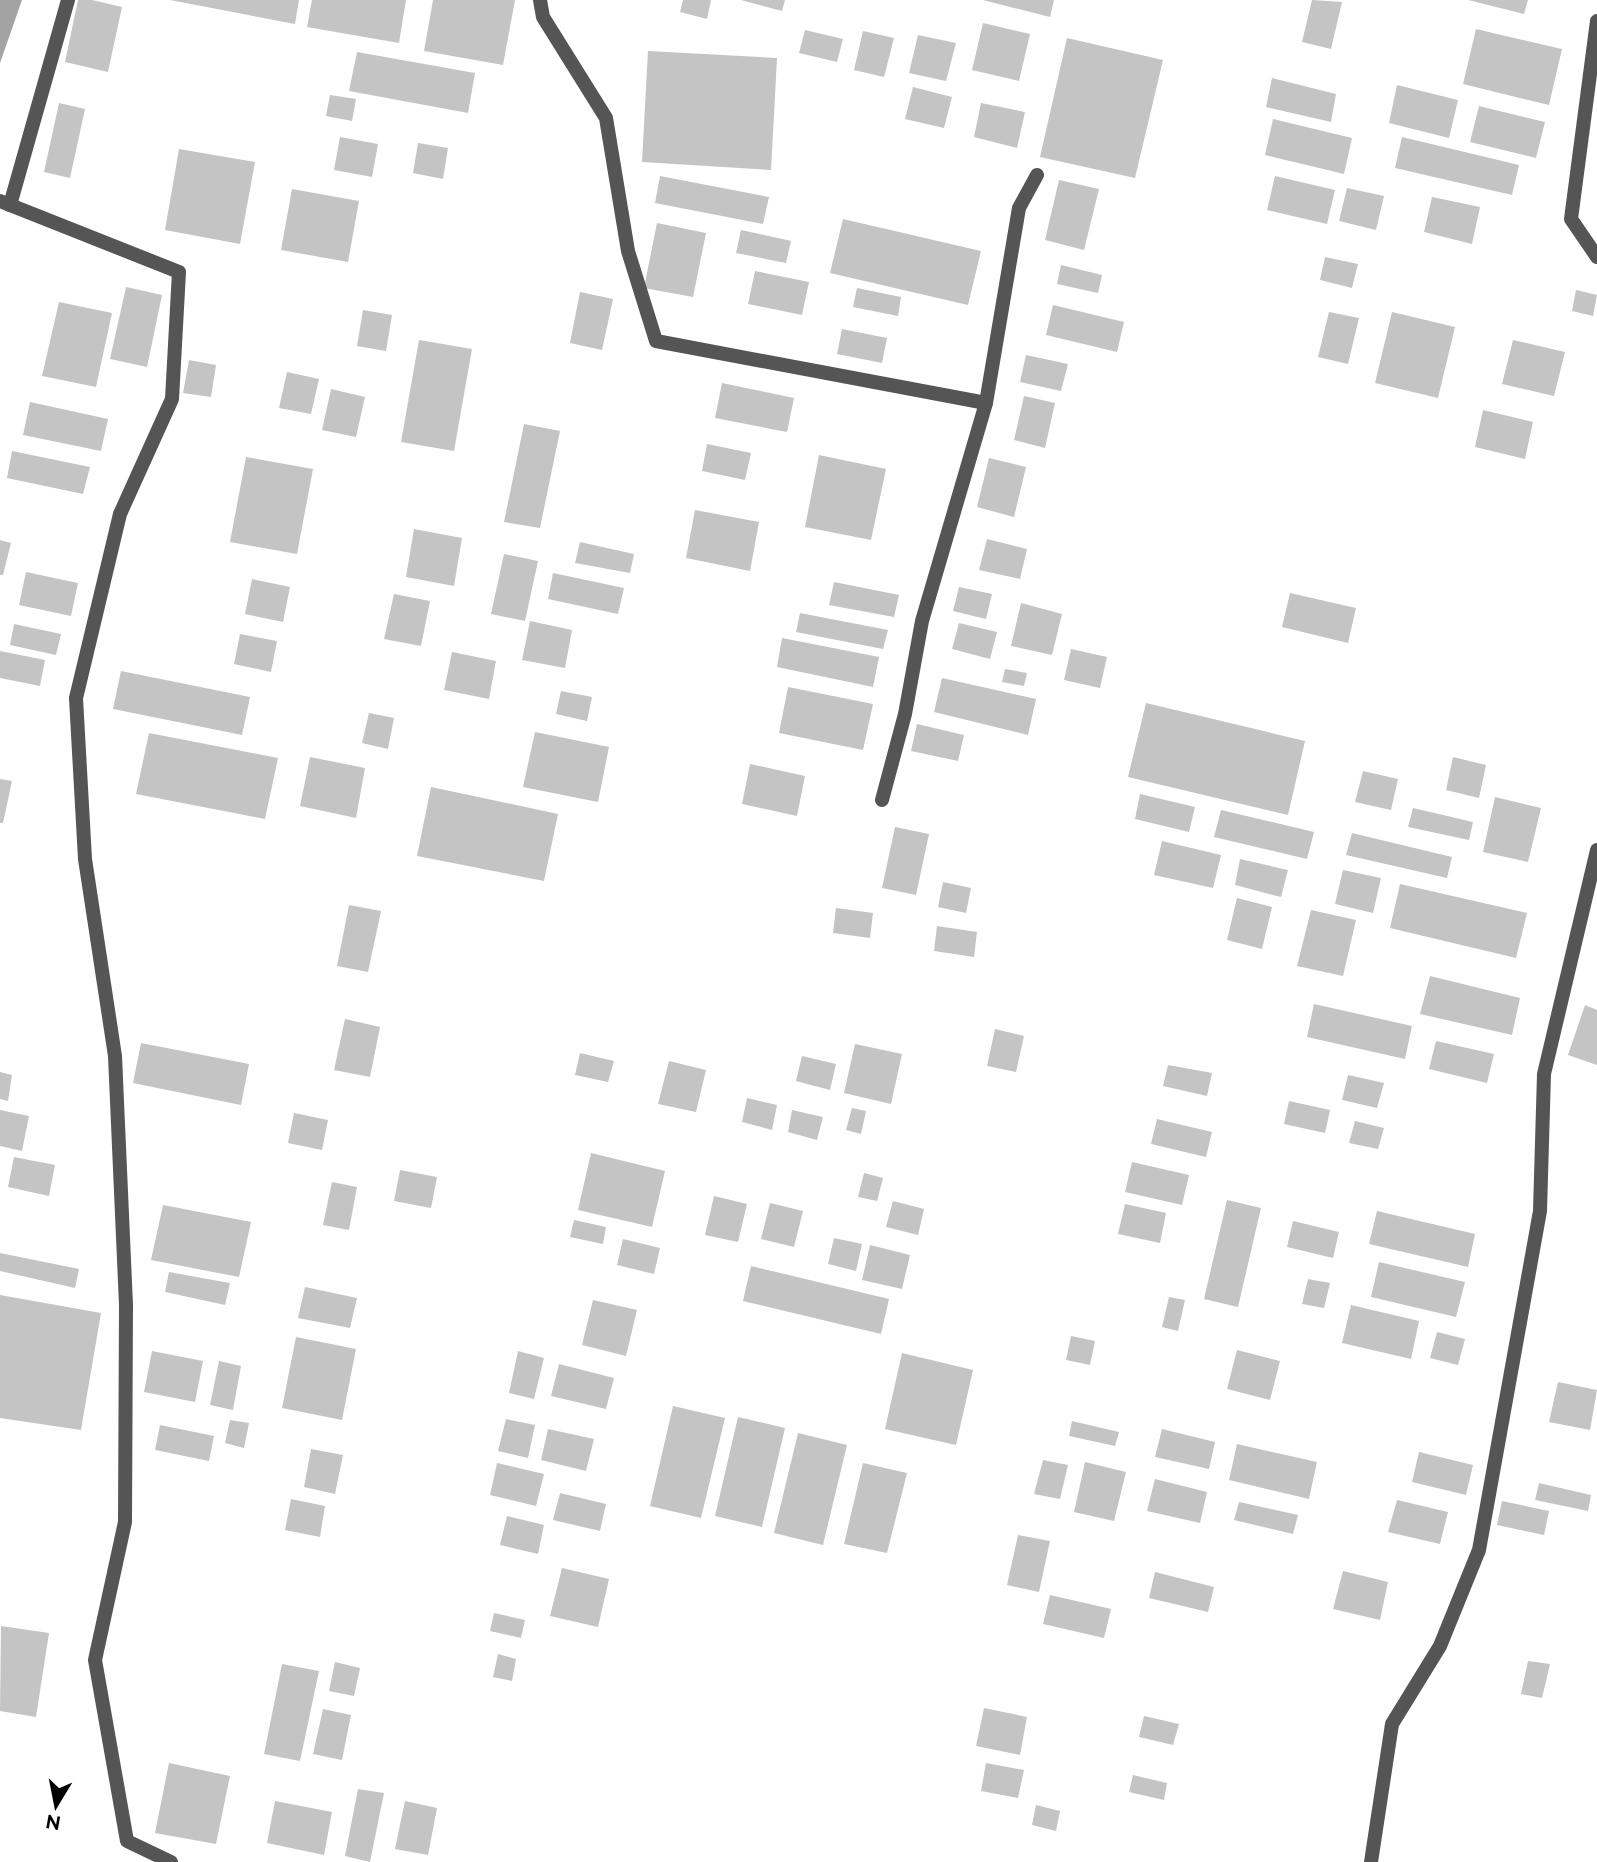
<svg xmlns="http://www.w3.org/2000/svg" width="1597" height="1862" viewBox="0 0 1597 1862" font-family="Raleway,sans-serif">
<rect width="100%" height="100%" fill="#fff"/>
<path fill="#a3a3a3" d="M0,0H22L0,63Z"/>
<g fill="#c4c4c4">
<path d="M78,0H92L122,7L108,72L65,62Z"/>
<path d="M170,0H299L295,24Z"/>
<path d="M312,0H406L399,43L307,27Z"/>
<path d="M433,0H515L503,65L424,51Z"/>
<path d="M683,0H711L707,19L680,12Z"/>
<path d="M741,0H785L782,11Z"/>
<path d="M983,0H1054L1050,17Z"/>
<path d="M1312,0L1342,2L1331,49L1302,42Z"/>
<path d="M1468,0H1528L1524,14Z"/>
<path d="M983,23L1030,34L1019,81L972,70Z"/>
<path d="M1476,29L1562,49L1549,105L1463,84Z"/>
<path d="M805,30L843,39L837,62L799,53Z"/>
<path d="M863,31L894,38L884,77L854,70Z"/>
<path d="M918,35L956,43L946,81L909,73Z"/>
<path d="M1067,38L1163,60L1135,178L1040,157Z"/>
<path d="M648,51L777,58L771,170L642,162Z"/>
<path d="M357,52L475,73L468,113L349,91Z"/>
<path d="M1272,78L1336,94L1331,122L1266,107Z"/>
<path d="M1397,85L1458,100L1449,138L1389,123Z"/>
<path d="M913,87L952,97L944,128L905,119Z"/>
<path d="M330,95L356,99L352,121L326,116Z"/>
<path d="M59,103L85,109L70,178L44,172Z"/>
<path d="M981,103L1025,112L1017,148L974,137Z"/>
<path d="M1479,106L1545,122L1536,158L1470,142Z"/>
<path d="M1273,119L1352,138L1344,174L1265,155Z"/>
<path d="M340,137L378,144L372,177L334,170Z"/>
<path d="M1402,137L1519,165L1512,195L1395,168Z"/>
<path d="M418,143L448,148L443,179L413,173Z"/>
<path d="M179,149L255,162L240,244L165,230Z"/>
<path d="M660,176L769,197L763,224L655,203Z"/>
<path d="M1275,176L1335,190L1327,224L1267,210Z"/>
<path d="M1059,180L1099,189L1084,250L1045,240Z"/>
<path d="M1347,188L1384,196L1376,230L1339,221Z"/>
<path d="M292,189L359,201L348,262L281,250Z"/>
<path d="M1432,197L1480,207L1472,244L1424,232Z"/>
<path d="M843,219L981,251L968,305L830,273Z"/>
<path d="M657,223L706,233L693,297L644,288Z"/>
<path d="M741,230L791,241L786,263L736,253Z"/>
<path d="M1325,257L1358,264L1352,288L1320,280Z"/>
<path d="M1061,265L1102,275L1098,293L1057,284Z"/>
<path d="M755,271L809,282L802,315L748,304Z"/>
<path d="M126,287L162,295L147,367L110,359Z"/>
<path d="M857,288L901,297L898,316L853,307Z"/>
<path d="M1576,290L1597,295L1593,316L1572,311Z"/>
<path d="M580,292L613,299L602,350L570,343Z"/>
<path d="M59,302L112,313L96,387L42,376Z"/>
<path d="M1053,305L1124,322L1117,352L1046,335Z"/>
<path d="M363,310L392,315L386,351L357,346Z"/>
<path d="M1329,312L1359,318L1348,364L1318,357Z"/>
<path d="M1392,312L1455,327L1438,398L1375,383Z"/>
<path d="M842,329L887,338L882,363L837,354Z"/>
<path d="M419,340L472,349L454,451L401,442Z"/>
<path d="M1513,340L1565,352L1554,396L1502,384Z"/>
<path d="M1026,355L1068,364L1061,391L1020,382Z"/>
<path d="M189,360L216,365L211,397L183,393Z"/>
<path d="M287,372L319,379L311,414L279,408Z"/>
<path d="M722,383L794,398L787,432L715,418Z"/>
<path d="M331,389L365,397L356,437L322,430Z"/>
<path d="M1024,396L1055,403L1045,448L1014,440Z"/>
<path d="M30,402L108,419L101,451L23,435Z"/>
<path d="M1483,410L1533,422L1525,459L1475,447Z"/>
<path d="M524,424L560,431L540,528L504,522Z"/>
<path d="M707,444L751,453L745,480L702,471Z"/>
<path d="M12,451L90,467L83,494L7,478Z"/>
<path d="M819,455L886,469L871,540L805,527Z"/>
<path d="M246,457L313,469L297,554L230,542Z"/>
<path d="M989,458L1026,467L1014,517L977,507Z"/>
<path d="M695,510L759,522L750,571L686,558Z"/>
<path d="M414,529L462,538L454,586L406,577Z"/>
<path d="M987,539L1027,549L1020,579L979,570Z"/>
<path d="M0,540L11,543L3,575H0Z"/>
<path d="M580,542L634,554L630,573L575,563Z"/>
<path d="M504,554L538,561L525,621L491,614Z"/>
<path d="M26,572L78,583L71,616L19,605Z"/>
<path d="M553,573L624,588L618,614L548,599Z"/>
<path d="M252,579L290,587L283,622L245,614Z"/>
<path d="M834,582L899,595L894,617L829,605Z"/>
<path d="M959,587L992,594L986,619L953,611Z"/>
<path d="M1290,593L1356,608L1348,643L1282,627Z"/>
<path d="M394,594L430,601L421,646L384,639Z"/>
<path d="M1021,603L1062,614L1052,655L1011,646Z"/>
<path d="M800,613L888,630L883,649L796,632Z"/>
<path d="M530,621L572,630L565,668L522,660Z"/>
<path d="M959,623L997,632L990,659L952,649Z"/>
<path d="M14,624L61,634L56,655L10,645Z"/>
<path d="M240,634L277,641L271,672L234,664Z"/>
<path d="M782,638L879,657L873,687L777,667Z"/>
<path d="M1071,649L1107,657L1100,688L1064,680Z"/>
<path d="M0,651L45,660L40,686L0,678Z"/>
<path d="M452,652L496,661L489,699L444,690Z"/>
<path d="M1005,669L1027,673L1024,686L1002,682Z"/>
<path d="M121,671L250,697L242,735L113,709Z"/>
<path d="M942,678L1036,699L1028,735L934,712Z"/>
<path d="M788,687L873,704L863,750L779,733Z"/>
<path d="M561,691L592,697L587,721L556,714Z"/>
<path d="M1146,703L1305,741L1288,815L1128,777Z"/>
<path d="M369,713L394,718L388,749L362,743Z"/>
<path d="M917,724L964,735L958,761L911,751Z"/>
<path d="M535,732L609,747L598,802L523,787Z"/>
<path d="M149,733L278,758L265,819L136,794Z"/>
<path d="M310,757L365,768L356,818L300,806Z"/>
<path d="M1453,757L1486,765L1479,798L1446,790Z"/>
<path d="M750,764L805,776L797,816L742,804Z"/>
<path d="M1363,771L1398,779L1391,810L1355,802Z"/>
<path d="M0,779L12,781L3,823H0Z"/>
<path d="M431,787L558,814L544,881L417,856Z"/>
<path d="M1140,794L1195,807L1189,832L1135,819Z"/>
<path d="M1495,797L1541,808L1528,862L1483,852Z"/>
<path d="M1413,808L1473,822L1469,840L1408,827Z"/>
<path d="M1221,810L1314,832L1307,859L1214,837Z"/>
<path d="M895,827L929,834L916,895L882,888Z"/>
<path d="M1352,833L1452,857L1447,878L1346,855Z"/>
<path d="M1162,841L1221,855L1213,888L1154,875Z"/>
<path d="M1240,859L1288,870L1281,897L1235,885Z"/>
<path d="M1343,870L1381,878L1373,913L1335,904Z"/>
<path d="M943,882L971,888L966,913L938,907Z"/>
<path d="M1400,884L1527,913L1516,958L1390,928Z"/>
<path d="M1237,898L1272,907L1262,949L1227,940Z"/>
<path d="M349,905L381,911L368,972L337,966Z"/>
<path d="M836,908L873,913L870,938L833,933Z"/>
<path d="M1311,910L1356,920L1343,976L1297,966Z"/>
<path d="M937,926L977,932L974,957L934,951Z"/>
<path d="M1430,976L1520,998L1512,1035L1420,1014Z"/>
<path d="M1314,1004L1412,1026L1405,1059L1307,1037Z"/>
<path d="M1585,1005L1597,1010V1065L1568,1055Z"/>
<path d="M345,1019L380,1027L370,1077L334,1070Z"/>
<path d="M995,1029L1024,1036L1016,1072L987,1066Z"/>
<path d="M1436,1041L1494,1054L1487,1083L1429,1069Z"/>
<path d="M141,1043L249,1064L241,1105L133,1083Z"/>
<path d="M855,1044L902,1054L891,1104L844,1093Z"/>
<path d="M580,1053L614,1061L608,1082L575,1075Z"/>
<path d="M802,1056L836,1064L830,1090L796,1081Z"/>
<path d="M669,1061L706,1070L696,1112L658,1104Z"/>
<path d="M1168,1065L1212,1073L1207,1096L1163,1086Z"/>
<path d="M0,1072L12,1075L8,1101L0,1099Z"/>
<path d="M1348,1075L1384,1083L1377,1108L1342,1100Z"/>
<path d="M747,1098L777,1105L772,1130L742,1122Z"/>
<path d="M1289,1101L1330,1110L1325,1133L1284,1124Z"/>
<path d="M852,1108L866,1111L861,1134L846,1130Z"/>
<path d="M0,1110L29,1116L22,1151L0,1146Z"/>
<path d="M792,1110L823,1117L817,1140L788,1132Z"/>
<path d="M294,1113L328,1120L322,1150L288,1143Z"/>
<path d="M1157,1119L1212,1132L1206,1157L1151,1144Z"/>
<path d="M1355,1121L1384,1128L1378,1149L1349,1143Z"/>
<path d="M591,1153L665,1171L652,1227L578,1210Z"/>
<path d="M14,1157L55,1165L49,1196L8,1187Z"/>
<path d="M1132,1162L1189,1175L1182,1205L1125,1192Z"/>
<path d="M400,1170L437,1177L431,1208L394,1201Z"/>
<path d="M864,1173L883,1178L877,1201L858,1197Z"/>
<path d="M332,1182L357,1187L349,1230L323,1225Z"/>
<path d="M714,1196L747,1204L738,1242L705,1235Z"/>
<path d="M1227,1200L1261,1208L1238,1307L1204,1299Z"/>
<path d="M893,1201L924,1209L918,1235L886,1227Z"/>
<path d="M770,1203L803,1211L794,1247L761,1239Z"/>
<path d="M1125,1204L1166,1213L1160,1243L1118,1234Z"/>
<path d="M163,1205L251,1222L239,1277L151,1260Z"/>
<path d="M1377,1211L1475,1234L1468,1267L1369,1244Z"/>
<path d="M574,1220L606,1227L603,1244L570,1237Z"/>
<path d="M1293,1221L1339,1232L1333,1258L1287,1247Z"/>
<path d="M834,1238L862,1244L856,1271L828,1264Z"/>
<path d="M623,1239L660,1248L654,1274L617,1265Z"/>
<path d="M870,1245L910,1255L902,1289L862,1280Z"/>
<path d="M0,1253L79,1269L75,1288L0,1271Z"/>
<path d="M1379,1262L1465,1282L1456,1317L1371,1297Z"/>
<path d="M751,1266L889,1299L881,1334L743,1301Z"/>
<path d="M169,1272L230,1283L225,1305L165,1292Z"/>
<path d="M1308,1279L1330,1283L1324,1308L1302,1304Z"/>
<path d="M305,1287L357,1298L350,1328L298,1318Z"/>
<path d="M0,1295L101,1313L81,1430L0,1418Z"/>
<path d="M1169,1297L1185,1300L1178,1331L1162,1327Z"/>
<path d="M593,1300L637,1310L626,1356L582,1345Z"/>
<path d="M1351,1305L1419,1321L1411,1359L1342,1343Z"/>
<path d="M1437,1332L1465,1339L1458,1365L1430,1358Z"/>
<path d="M1071,1336L1095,1341L1090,1365L1066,1360Z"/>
<path d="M296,1337L356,1349L342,1420L282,1408Z"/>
<path d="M1237,1350L1280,1361L1270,1400L1227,1389Z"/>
<path d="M152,1351L203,1361L195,1402L144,1392Z"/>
<path d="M518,1351L544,1358L534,1399L509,1393Z"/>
<path d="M902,1353L973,1370L956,1445L885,1429Z"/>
<path d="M219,1361L241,1366L233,1410L210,1405Z"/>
<path d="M559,1364L614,1378L606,1409L551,1396Z"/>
<path d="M1558,1382L1597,1390L1590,1430L1549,1422Z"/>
<path d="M673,1406L725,1418L701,1518L650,1506Z"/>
<path d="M738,1417L785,1428L762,1527L715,1516Z"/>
<path d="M506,1419L535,1425L528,1458L498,1451Z"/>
<path d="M230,1420L249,1423L244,1448L225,1443Z"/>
<path d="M1072,1421L1119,1432L1115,1446L1069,1436Z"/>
<path d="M160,1425L214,1436L209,1461L155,1450Z"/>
<path d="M548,1429L594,1439L586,1471L541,1460Z"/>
<path d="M1162,1429L1215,1442L1209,1469L1155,1457Z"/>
<path d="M798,1433L847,1445L823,1545L774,1533Z"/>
<path d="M1237,1444L1317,1462L1309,1499L1229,1480Z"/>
<path d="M311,1449L343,1455L335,1494L304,1487Z"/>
<path d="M1419,1452L1473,1465L1466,1495L1412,1482Z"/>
<path d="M1043,1460L1068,1465L1060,1499L1034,1494Z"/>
<path d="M1085,1462L1126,1472L1114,1521L1074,1512Z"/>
<path d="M497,1463L544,1474L536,1506L490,1495Z"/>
<path d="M863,1463L907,1473L887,1553L844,1544Z"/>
<path d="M1155,1479L1207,1492L1200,1523L1147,1511Z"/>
<path d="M1539,1483L1591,1495L1588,1511L1535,1500Z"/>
<path d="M560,1493L606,1504L600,1531L553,1520Z"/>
<path d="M291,1499L325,1506L320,1537L285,1530Z"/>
<path d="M1397,1500L1448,1512L1440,1544L1388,1532Z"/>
<path d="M1502,1501L1549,1511L1544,1535L1497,1525Z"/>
<path d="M1239,1502L1298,1515L1293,1534L1234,1520Z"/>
<path d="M507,1516L544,1525L538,1554L500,1545Z"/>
<path d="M1018,1535L1050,1541L1039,1592L1007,1585Z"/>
<path d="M562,1568L609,1579L598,1627L550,1616Z"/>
<path d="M1343,1571L1388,1582L1380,1620L1333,1609Z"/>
<path d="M1155,1572L1214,1587L1208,1612L1149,1598Z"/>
<path d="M1050,1595L1111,1609L1104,1638L1043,1624Z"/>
<path d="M494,1613L525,1620L521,1638L490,1631Z"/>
<path d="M1,1626L49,1633L36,1717L0,1711Z"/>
<path d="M498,1654L516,1659L512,1681L493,1677Z"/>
<path d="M1528,1661L1550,1664L1542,1698L1521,1694Z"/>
<path d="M335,1662L360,1668L354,1696L329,1691Z"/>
<path d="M282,1664L319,1671L300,1761L264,1754Z"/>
<path d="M984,1708L1027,1717L1020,1755L976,1746Z"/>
<path d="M323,1709L351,1715L342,1760L313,1754Z"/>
<path d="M1144,1716L1179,1724L1173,1745L1139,1737Z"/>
<path d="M169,1763L230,1776L216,1844L155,1833Z"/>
<path d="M986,1763L1024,1770L1018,1798L981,1791Z"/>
<path d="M1133,1775L1167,1783L1164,1800L1129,1792Z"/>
<path d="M358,1789L384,1793L370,1862L345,1856Z"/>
<path d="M275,1801L332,1812L324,1855L267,1843Z"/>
<path d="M405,1801L437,1808L428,1855L395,1849Z"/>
<path d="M1036,1805L1060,1811L1056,1831L1032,1825Z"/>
</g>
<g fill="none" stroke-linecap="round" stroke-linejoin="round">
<g stroke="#555" stroke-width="14">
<path d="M540,0L543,17L606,118L628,251L656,341L986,403"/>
<path d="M1597,21L1571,219L1597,257"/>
<path d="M0,201L179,272L172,399L120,514L76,698L85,859L115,1056L126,1305L125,1522L95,1660L127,1841L171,1862"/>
<path d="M10,205L68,0"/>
<path d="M882,800L905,714L922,621L986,403L1019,208L1037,175"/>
<path d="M1371,1862L1392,1724L1440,1646L1479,1550L1540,1211L1544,1074L1597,850"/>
</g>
</g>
<g transform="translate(56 1806) rotate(190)" stroke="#ffffff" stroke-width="5" paint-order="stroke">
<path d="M0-5L12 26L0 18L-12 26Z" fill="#000000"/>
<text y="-10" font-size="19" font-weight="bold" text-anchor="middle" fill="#000000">N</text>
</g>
</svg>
